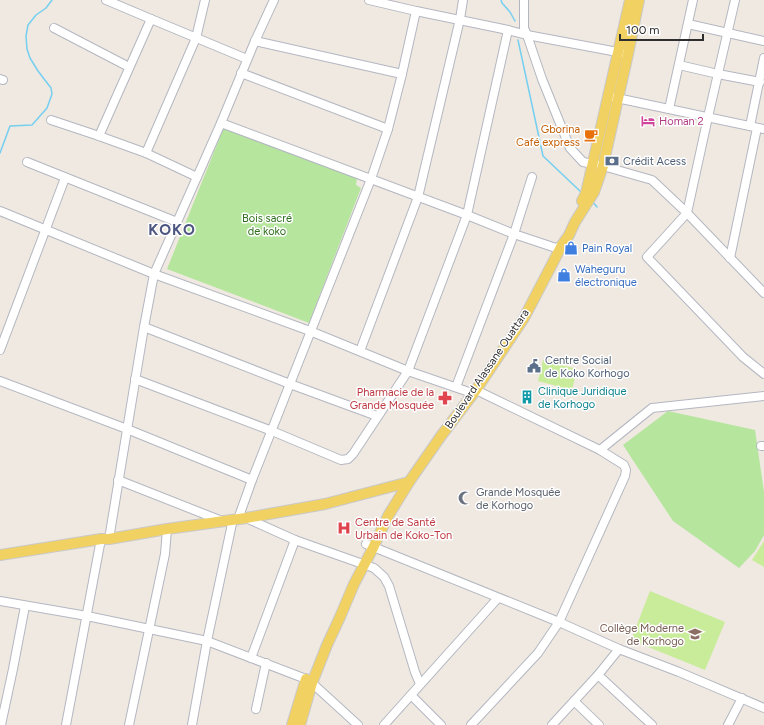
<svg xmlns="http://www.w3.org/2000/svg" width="764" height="725" viewBox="0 0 764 725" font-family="Figtree,sans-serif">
<rect width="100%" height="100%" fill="#efe9e1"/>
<g fill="#b6e59e">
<path d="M224,127L357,178L356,185L361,188L309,323L167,269Z"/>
<path d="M668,411L755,430L764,492V535L755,551L739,568L673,521L623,445Z"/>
</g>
<g fill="#c9ec9a">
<path d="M543,360L577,369L572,390L538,381Z"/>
<path d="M764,541V567L752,560Z"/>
<path d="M650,591L725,622L705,670L631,640Z"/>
</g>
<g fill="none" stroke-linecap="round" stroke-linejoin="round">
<g stroke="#75cff0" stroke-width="1.5">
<path d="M501,0L502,3L510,12L515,21"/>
<path d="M518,40L543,156L581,192"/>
<path d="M0,153L10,126L32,125L47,108L52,94L51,88L38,71L30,58L27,49L26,36L28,25L36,15L46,8L52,0"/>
<path d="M592,201L597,207"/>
</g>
<g stroke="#b4b7c1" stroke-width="10">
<g id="minor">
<path d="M106,0L151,19L247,59"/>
<path d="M369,0L416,11L508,30L527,35L623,53"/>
<path d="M524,0V28L527,35L542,79L570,148L583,162L603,166L652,180L687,213L764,293"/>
<path d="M735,0L708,117L687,213L647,257L743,357L764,374"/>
<path d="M688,24L764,41"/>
<path d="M54,28L129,67"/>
<path d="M255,41L402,74"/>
<path d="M679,65L718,74L760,82"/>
<path d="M241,73L388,129"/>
<path d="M0,79L3,80"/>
<path d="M612,97L764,129"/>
<path d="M669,109L693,0"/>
<path d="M51,120L99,136L146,153L197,177"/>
<path d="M221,123L467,215L514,234L556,248L562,245"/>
<path d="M750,126L764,58"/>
<path d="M99,136L151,19"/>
<path d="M146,153L196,38L205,0"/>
<path d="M27,162L177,222"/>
<path d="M0,211L154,274L310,331L408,371L469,392L476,390L600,450L624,465L626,470L625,476L559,622L538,653L471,725"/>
<path d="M730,258L757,128"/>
<path d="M144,327L290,384L377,416"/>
<path d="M0,350L65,178"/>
<path d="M360,351L418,197L460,19L463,0"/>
<path d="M135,379L272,431L341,460L348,459L353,454L408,371L467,215L508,30"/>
<path d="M0,381L127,429L252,480"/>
<path d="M456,387L514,234L532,177"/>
<path d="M761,446H764"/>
<path d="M600,450L652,408L764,396"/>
<path d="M118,480L222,521"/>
<path d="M246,518L295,540L374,568L384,577L389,586L415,672L420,684"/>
<path d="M238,519L252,480L371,179L388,129L402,74L416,11"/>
<path d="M109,539L144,327L154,274L221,123L255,41L274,0"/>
<path d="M366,544L559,622L619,649L679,672L764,708"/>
<path d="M0,601L87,616L207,641L306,679L312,683L358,725"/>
<path d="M251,658L295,540"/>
<path d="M598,675L652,725"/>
<path d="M411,695L441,725"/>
<path d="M574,701L599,725"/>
<path d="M256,709L266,663"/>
<path d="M1,725L13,669L25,606"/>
<path d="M66,725L101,539"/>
<path d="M129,725L165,554L167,529"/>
<path d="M192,725L207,641L233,519"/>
<path d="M384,725L498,598"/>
<path d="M552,725L598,675L619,649"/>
<path d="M728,725L742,698"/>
</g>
</g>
<g stroke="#c9c9c9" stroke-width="12">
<g id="major">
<path d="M582,201L586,193L630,0"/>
<path d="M0,555L101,539H109L167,529L246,518L325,504L409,482"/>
<path d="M292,725L306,679"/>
<path d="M300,725L312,683L327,645L340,617L354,584L373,548L388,516L409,482L441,436L476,390L524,318L562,245L569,235L575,222L594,192L603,166L628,54L639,0"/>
</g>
</g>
<use href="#minor" stroke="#fff" stroke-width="8"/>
<use href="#major" stroke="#f2d163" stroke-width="10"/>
</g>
<defs>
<g id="hotel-bare" transform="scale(1.08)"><path d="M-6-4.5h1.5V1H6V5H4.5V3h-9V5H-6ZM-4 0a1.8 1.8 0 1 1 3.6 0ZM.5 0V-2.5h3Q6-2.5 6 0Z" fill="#d1479c" stroke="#fff" stroke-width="2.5" paint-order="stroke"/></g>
<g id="cafe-bare" transform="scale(1.08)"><path d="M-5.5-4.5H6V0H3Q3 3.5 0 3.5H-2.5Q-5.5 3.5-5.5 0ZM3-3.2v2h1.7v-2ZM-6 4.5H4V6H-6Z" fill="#e8710a" stroke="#fff" stroke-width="2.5" paint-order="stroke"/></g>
<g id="bank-bare" transform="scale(1.08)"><path d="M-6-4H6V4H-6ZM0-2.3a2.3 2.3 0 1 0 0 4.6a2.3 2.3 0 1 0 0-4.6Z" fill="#5c6f8a" stroke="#fff" stroke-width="2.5" paint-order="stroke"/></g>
<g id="shop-bare" transform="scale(1.08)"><path d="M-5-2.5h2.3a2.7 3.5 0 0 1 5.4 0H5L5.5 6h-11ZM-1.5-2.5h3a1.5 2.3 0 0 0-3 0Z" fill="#3f7fe0" stroke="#fff" stroke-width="2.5" paint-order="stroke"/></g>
<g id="civic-bare" transform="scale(1.08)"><path d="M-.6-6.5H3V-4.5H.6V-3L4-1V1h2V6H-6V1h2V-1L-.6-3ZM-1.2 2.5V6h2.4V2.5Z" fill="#5c6f8a" stroke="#fff" stroke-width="2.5" paint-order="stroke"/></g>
<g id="building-bare" transform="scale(1.08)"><path d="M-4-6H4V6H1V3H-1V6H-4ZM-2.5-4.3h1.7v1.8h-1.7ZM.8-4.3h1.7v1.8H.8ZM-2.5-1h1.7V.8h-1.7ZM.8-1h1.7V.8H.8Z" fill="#0f9aa8" stroke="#fff" stroke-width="2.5" paint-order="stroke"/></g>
<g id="pharmacy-bare" transform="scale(1.08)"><path d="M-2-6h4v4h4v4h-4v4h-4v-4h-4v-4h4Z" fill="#e0444e" stroke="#fff" stroke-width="2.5" paint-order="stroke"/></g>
<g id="mosque-bare" transform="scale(1.08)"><path d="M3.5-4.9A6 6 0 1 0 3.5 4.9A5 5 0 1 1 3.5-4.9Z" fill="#6b7280" stroke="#fff" stroke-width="2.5" paint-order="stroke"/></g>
<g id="hospital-bare" transform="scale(1.08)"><path d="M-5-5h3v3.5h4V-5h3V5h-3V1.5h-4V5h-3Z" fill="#e0444e" stroke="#fff" stroke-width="2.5" paint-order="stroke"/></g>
<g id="school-bare" transform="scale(1.08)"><path d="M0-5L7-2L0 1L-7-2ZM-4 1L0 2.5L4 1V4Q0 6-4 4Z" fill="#8d6e63" stroke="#fff" stroke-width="2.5" paint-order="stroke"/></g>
</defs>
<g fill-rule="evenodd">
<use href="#hotel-bare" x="648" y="121"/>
<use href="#cafe-bare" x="591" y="135"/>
<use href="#bank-bare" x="612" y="161"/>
<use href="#shop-bare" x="571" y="248"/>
<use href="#shop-bare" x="564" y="275"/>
<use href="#civic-bare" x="534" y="366"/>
<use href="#building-bare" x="527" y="397"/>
<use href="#pharmacy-bare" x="445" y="398"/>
<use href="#mosque-bare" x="465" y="498"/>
<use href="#hospital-bare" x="344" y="528"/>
<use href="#school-bare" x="695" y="634"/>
</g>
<g text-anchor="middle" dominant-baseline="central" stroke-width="3" stroke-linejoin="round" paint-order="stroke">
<g font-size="11" fill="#b23c85" stroke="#fff" text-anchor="start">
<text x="659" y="121">Homan 2</text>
</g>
<g font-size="11" fill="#c56008" stroke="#fff" text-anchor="end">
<text x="580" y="129">Gborina<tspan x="580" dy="13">Café express</tspan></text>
</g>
<g font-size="11" fill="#4e5e75" stroke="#fff" text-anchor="start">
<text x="623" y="161">Crédit Acess</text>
<text x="545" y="360">Centre Social<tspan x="545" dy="13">de Koko Korhogo</tspan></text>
</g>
<g font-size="11" fill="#2c6e1b" stroke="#fff">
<text x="267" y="218">Bois sacré<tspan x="267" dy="13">de koko</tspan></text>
</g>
<g font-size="11" fill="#366cbe" stroke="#fff" text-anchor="start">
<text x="582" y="248">Pain Royal</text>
<text x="575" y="269">Waheguru<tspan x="575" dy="13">électronique</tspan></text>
</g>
<g font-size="11" fill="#2e2e2e" stroke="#fff">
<text transform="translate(487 369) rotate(-56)">Boulevard Alassane Ouattara</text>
</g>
<g font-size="11" fill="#0d838f" stroke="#fff" text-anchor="start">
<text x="538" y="391">Clinique Juridique<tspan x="538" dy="13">de Korhogo</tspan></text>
</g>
<g font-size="11" fill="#be3a42" stroke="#fff" text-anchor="end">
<text x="434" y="392">Pharmacie de la<tspan x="434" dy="13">Grande Mosquée</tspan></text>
<text x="355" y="522" text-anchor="start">Centre de Santé<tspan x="355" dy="13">Urbain de Koko-Ton</tspan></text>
</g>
<g font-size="11" fill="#5b616d" stroke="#fff" text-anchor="start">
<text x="476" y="492">Grande Mosquée<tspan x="476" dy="13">de Korhogo</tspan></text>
</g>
<g font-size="11" fill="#785e54" stroke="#fff" text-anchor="end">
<text x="684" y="628">Collège Moderne<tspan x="684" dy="13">de Korhogo</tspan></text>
</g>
<g font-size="15" font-weight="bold" letter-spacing="1" fill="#4d5680" stroke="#fff">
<text x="172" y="230">KOKO</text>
</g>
</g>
<path d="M620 34v6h83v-6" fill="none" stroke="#2e2e2e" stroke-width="2"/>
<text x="626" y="34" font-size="12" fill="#2e2e2e" stroke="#ffffff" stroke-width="3" paint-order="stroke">100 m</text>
</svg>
